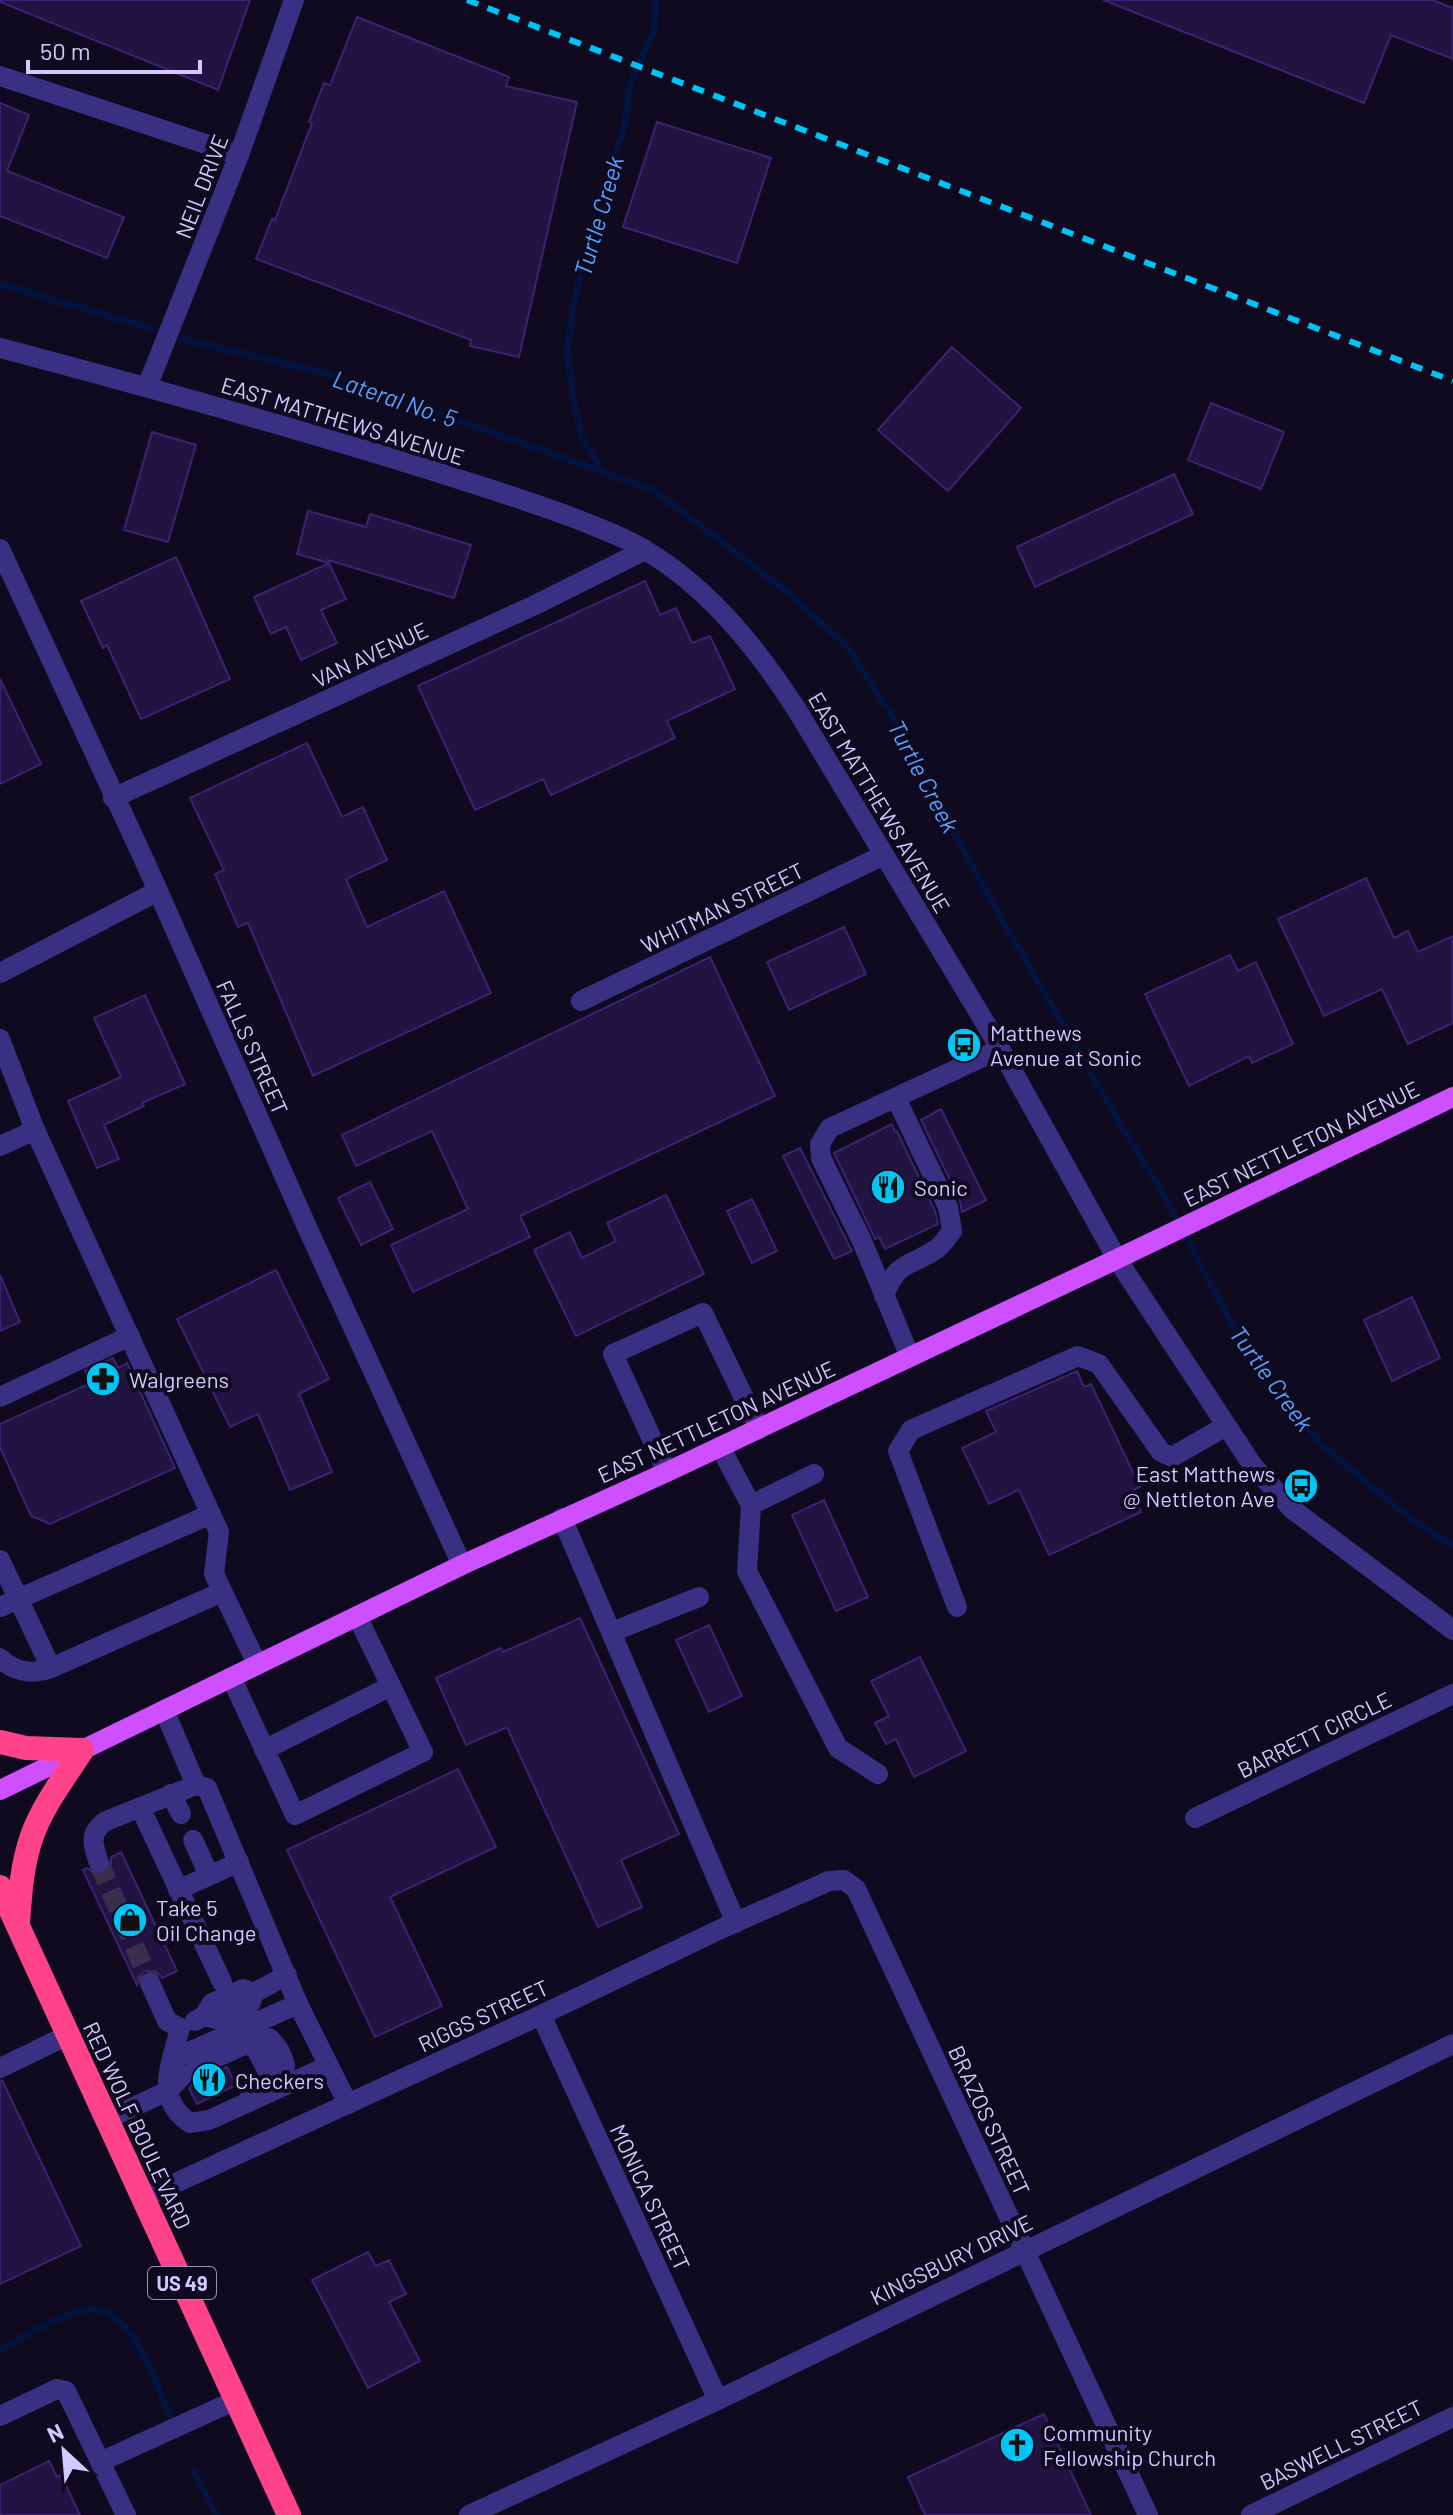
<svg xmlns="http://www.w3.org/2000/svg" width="1453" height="2515" viewBox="0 0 1453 2515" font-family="Barlow,sans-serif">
<rect width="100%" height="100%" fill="#0f0a1f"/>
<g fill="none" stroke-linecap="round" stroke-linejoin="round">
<g stroke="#04133e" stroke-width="7">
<path d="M656,0L654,30L630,85L624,128L592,224L574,303L567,351L575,408L582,437L603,472L655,491L781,587L846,645L892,716L992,902L1122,1127L1166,1198L1242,1345L1322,1445L1410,1518L1453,1546"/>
<path d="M0,284L153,329"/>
<path d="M182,339L329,374L603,472"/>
<path d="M0,2349C22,2338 70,2309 92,2309C132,2308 156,2385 170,2415"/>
<path d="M194,2471L217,2515"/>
</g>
</g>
<g fill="#211442" stroke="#3a2370" stroke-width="2">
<path d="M250,0L218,90L0,2V0Z"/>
<path d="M1103,0H1432L1453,8V59L1391,35L1364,103Z"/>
<path d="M357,17L509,77L506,86L577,102L519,357L470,346L471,340L256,259L272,219L275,220L312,123L309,122L324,83L330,85Z"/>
<path d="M0,103L29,115L7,171L124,217L107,258L0,216Z"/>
<path d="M657,122L771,158L737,263L623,227Z"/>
<path d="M952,347L1021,408L948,491L878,430Z"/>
<path d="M1211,403L1284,432L1261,489L1188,460Z"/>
<path d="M152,432L196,445L168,542L124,530Z"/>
<path d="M1174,474L1193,514L1035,587L1017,547Z"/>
<path d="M308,511L366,527L370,514L471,545L454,598L328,560L329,563L297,554Z"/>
<path d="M176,557L230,679L141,719L107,645L103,648L81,601Z"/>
<path d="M329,563L346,599L321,610L337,643L301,660L286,627L271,634L254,597Z"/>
<path d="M645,581L660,615L676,608L692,643L710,636L735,689L667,721L675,738L551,795L543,779L475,810L418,686Z"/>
<path d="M0,679L41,764L0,784Z"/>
<path d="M307,743L342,817L363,807L387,860L346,879L367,927L444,891L491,993L313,1076L248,923L238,927L215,874L224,870L190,798Z"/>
<path d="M1366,878L1394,938L1408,931L1418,952L1453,936V1023L1408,1044L1382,989L1324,1016L1278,919Z"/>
<path d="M844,927L866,974L789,1010L767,962Z"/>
<path d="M1230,955L1238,971L1256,962L1293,1044L1252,1063L1249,1056L1189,1086L1145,994Z"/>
<path d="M710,957L775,1096L520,1216L530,1237L413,1292L391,1245L468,1209L432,1131L356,1166L342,1135Z"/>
<path d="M145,995L185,1084L142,1103L144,1106L104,1125L119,1159L97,1168L68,1101L121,1077L94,1018Z"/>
<path d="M941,1109L986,1200L962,1212L960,1201L921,1120Z"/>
<path d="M892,1124L895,1132L897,1131L935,1211L938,1224L885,1249L879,1237L875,1239L834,1153Z"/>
<path d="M800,1148L852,1251L834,1259L783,1156Z"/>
<path d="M370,1182L393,1229L361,1245L338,1198Z"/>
<path d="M666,1195L704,1274L576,1336L534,1250L570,1232L582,1258L616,1241L607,1223Z"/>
<path d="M752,1199L777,1251L752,1263L727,1211Z"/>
<path d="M276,1270L329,1379L299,1394L332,1472L290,1490L258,1414L230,1427L177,1319Z"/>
<path d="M0,1275L20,1322L0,1331Z"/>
<path d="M1412,1297L1440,1358L1392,1381L1364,1320Z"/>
<path d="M113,1358L118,1368L127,1363L175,1468L50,1524L31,1516L0,1447V1424L91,1383L85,1371Z"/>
<path d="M1077,1371L1084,1387L1091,1384L1140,1487L1131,1491L1141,1512L1049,1555L1019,1490L989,1504L962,1448L996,1432L986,1411Z"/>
<path d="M824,1500L868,1597L836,1611L792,1515Z"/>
<path d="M580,1618L679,1834L621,1860L642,1907L598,1927L507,1727L466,1745L436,1678L501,1648L503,1652Z"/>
<path d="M709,1625L742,1696L709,1712L676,1640Z"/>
<path d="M920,1657L966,1751L914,1777L896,1739L886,1744L875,1723L889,1716L871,1681Z"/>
<path d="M458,1769L496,1847L390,1897L442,2006L375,2037L287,1850Z"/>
<path d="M121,1852L177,1971L162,1978L157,1972L145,1971L139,1976L137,1985L83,1870L87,1868L96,1875H104L111,1866V1857Z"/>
<path d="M227,2067L236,2085L197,2104L189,2088L195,2080Z"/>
<path d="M2,2080L81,2246L0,2284V2081Z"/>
<path d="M368,2252L376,2266L389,2260L406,2294L389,2302L420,2361L368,2388L312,2280Z"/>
<path d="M1044,2414L1091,2515H925L908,2477Z"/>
<path d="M49,2461L57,2477L61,2475L80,2515H0V2485Z"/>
</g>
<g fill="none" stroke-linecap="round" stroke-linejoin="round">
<path stroke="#36304c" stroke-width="20" stroke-dasharray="20 10" stroke-linecap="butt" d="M99,1863L150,1983"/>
<g stroke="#3a3083" stroke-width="20">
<path d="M0,76L239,155"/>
<path d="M0,348C144,386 288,426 430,470C480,486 530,501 579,520C601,529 625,537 645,550C709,588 757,648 797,710L993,1036L1117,1259L1253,1466L1292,1509L1453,1630"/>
<path d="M147,387L239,155L294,0"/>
<path d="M0,549L146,864L306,1225L462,1565"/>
<path d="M113,798L535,605L645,550"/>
<path d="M0,973L158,891"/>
<path d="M581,1001L884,855"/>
<path d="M0,1039L35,1130L0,1146"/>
<path d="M35,1130L219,1532L214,1574L257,1664"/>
<path d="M884,1296C897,1261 907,1268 935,1250C942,1246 947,1237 952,1231L948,1207L896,1098"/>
<path d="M910,1357L862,1241L821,1158L820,1144L830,1128L1000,1049"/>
<path d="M0,1397L130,1336"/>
<path d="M720,1447L751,1505L747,1571L838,1748L878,1774"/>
<path d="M667,1472L613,1354L703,1313L759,1429"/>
<path d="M751,1505L814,1474"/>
<path d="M562,1518L736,1923"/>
<path d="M0,1560L51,1668L222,1592"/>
<path d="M0,1607L211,1514"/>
<path d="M957,1607L898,1451L911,1430L1078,1356L1099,1364L1161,1452L1172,1457L1226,1426"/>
<path d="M612,1632L699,1597"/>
<path d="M0,1658C14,1672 33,1675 51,1668"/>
<path d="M231,1677L295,1815L423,1752L357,1616"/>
<path d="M164,1710L196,1785"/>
<path d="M264,1750L391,1686"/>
<path d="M171,1794L181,1814"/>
<path d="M140,1807L222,1982"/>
<path d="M1195,1818L1453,1694"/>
<path d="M193,1840L209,1875"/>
<path d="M99,1863C93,1845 88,1833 106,1821L196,1785L207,1788L298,2004L348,2104"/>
<path d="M178,1890L239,1862"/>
<path d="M150,1983L167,2021L180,2028"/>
<path d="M541,2015L718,2400"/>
<path d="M204,2016L216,2019L250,2004L254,1993L287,1975"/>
<path d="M195,2021L204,2016L212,2003L243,1989L254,1993"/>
<path d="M180,2028C172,2063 153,2098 190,2123L209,2120L328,2066"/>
<path d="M246,2044L269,2038C277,2045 283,2056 285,2066L280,2074L264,2084"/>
<path d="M173,2059L298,2004"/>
<path d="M196,2067L246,2044L256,2049L268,2072L264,2084L250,2096"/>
<path d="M0,2068L68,2035"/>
<path d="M107,2119L168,2091L183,2075"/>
<path d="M143,2198L541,2015L725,1927L829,1881L844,1880L856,1889L1148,2515"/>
<path d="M0,2416L57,2389L66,2391L126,2515"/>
<path d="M100,2462L236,2400"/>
<path d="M469,2515L718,2400L1453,2044"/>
<path d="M1251,2515L1453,2417"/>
</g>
<path stroke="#cd4fff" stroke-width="20" d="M0,1790L462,1565L667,1472L1117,1259L1453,1097"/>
<g stroke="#ff438b" stroke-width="24">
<path d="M0,1742L26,1748L82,1750"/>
<path d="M0,1887L289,2515"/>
<path d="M18,1923C20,1894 22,1864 32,1836C43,1805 65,1777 82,1750"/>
</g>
<path stroke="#00c4f3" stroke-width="6" stroke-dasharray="12 10" stroke-linecap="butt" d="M467,0L1453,381"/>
</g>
<defs>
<g id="bus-disc" transform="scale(1.8)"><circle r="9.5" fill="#00c4f3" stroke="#0f0a1f"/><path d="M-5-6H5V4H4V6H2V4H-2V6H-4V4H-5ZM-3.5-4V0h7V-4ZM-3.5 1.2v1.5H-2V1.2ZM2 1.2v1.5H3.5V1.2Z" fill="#111"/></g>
<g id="restaurant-disc" transform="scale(1.8)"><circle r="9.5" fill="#00c4f3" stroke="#0f0a1f"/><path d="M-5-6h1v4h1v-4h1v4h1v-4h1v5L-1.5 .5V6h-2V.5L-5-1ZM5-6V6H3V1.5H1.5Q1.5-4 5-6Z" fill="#111"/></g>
<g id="pharmacy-disc" transform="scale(1.8)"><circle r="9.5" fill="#00c4f3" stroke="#0f0a1f"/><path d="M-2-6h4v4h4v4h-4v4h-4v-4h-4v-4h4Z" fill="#111"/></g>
<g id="shop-disc" transform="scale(1.8)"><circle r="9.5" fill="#00c4f3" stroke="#0f0a1f"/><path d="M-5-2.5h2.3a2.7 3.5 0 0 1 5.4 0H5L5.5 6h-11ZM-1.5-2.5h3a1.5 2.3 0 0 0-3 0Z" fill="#111"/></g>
<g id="church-disc" transform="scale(1.8)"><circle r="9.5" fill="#00c4f3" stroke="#0f0a1f"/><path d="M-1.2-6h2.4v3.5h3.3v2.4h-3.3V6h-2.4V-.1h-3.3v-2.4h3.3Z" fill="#111"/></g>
</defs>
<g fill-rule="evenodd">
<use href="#bus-disc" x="964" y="1045"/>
<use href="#restaurant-disc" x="888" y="1187"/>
<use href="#pharmacy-disc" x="103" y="1379"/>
<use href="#bus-disc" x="1301" y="1486"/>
<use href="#shop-disc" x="130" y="1920"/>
<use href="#restaurant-disc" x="209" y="2080"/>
<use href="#church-disc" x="1017" y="2445"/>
</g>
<g text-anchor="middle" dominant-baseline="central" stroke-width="8" stroke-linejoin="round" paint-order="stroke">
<rect fill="#0f0a1f" stroke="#988fbc" stroke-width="2" x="148" y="2267" width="68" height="32" rx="6"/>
<g font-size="20" font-weight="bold" fill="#d3c8ff">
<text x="182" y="2283">US 49</text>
</g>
<g font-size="22" fill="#d3c8ff" stroke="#0f0a1f">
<text transform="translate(201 186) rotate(-69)">NEIL DRIVE</text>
<text transform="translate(343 420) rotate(17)">EAST MATTHEWS AVENUE</text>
<text transform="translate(370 654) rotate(-25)">VAN AVENUE</text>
<text transform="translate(880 802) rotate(59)">EAST MATTHEWS AVENUE</text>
<text transform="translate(722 907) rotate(-26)">WHITMAN STREET</text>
<text transform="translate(253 1047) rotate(66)">FALLS STREET</text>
<text transform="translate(1301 1143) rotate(-26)">EAST NETTLETON AVENUE</text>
<text transform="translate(716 1421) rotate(-25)">EAST NETTLETON AVENUE</text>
<text transform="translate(1314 1734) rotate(-26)">BARRETT CIRCLE</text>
<text transform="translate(483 2015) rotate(-25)">RIGGS STREET</text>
<text transform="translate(990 2120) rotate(65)">BRAZOS STREET</text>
<text transform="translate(138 2125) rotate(65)">RED WOLF BOULEVARD</text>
<text transform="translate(651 2197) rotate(65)">MONICA STREET</text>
<text transform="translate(951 2259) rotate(-26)">KINGSBURY DRIVE</text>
<text transform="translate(1341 2444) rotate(-26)">BASWELL STREET</text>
</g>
<g font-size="22" fill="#d3c8ff" stroke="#0f0a1f" text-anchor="start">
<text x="990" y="1032">Matthews<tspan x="990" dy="25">Avenue at Sonic</tspan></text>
<text x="914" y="1187">Sonic</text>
<text x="129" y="1379">Walgreens</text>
<text x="1275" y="1473" text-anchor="end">East Matthews<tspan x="1275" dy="25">@ Nettleton Ave</tspan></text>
<text x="156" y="1907">Take 5<tspan x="156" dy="25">Oil Change</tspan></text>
<text x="235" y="2080">Checkers</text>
<text x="1043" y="2432">Community<tspan x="1043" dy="25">Fellowship Church</tspan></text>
</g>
<g font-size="24" font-style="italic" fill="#56a1ff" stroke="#0f0a1f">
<text transform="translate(598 216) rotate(-74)">Turtle Creek</text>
<text transform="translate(395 398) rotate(19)">Lateral No. 5</text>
<text transform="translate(924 776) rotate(62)">Turtle Creek</text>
<text transform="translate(1272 1378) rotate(54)">Turtle Creek</text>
</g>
</g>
<g transform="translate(64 2451) rotate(334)" stroke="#0f0a1f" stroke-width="6" paint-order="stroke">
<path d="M0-6L14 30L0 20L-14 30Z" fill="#d3c8ff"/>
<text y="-12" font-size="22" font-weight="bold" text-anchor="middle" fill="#d3c8ff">N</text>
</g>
<path d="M28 60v12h172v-12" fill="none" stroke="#d3c8ff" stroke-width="4"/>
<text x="40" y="60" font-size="24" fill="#d3c8ff" stroke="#0f0a1f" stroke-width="6" paint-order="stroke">50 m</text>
</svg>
